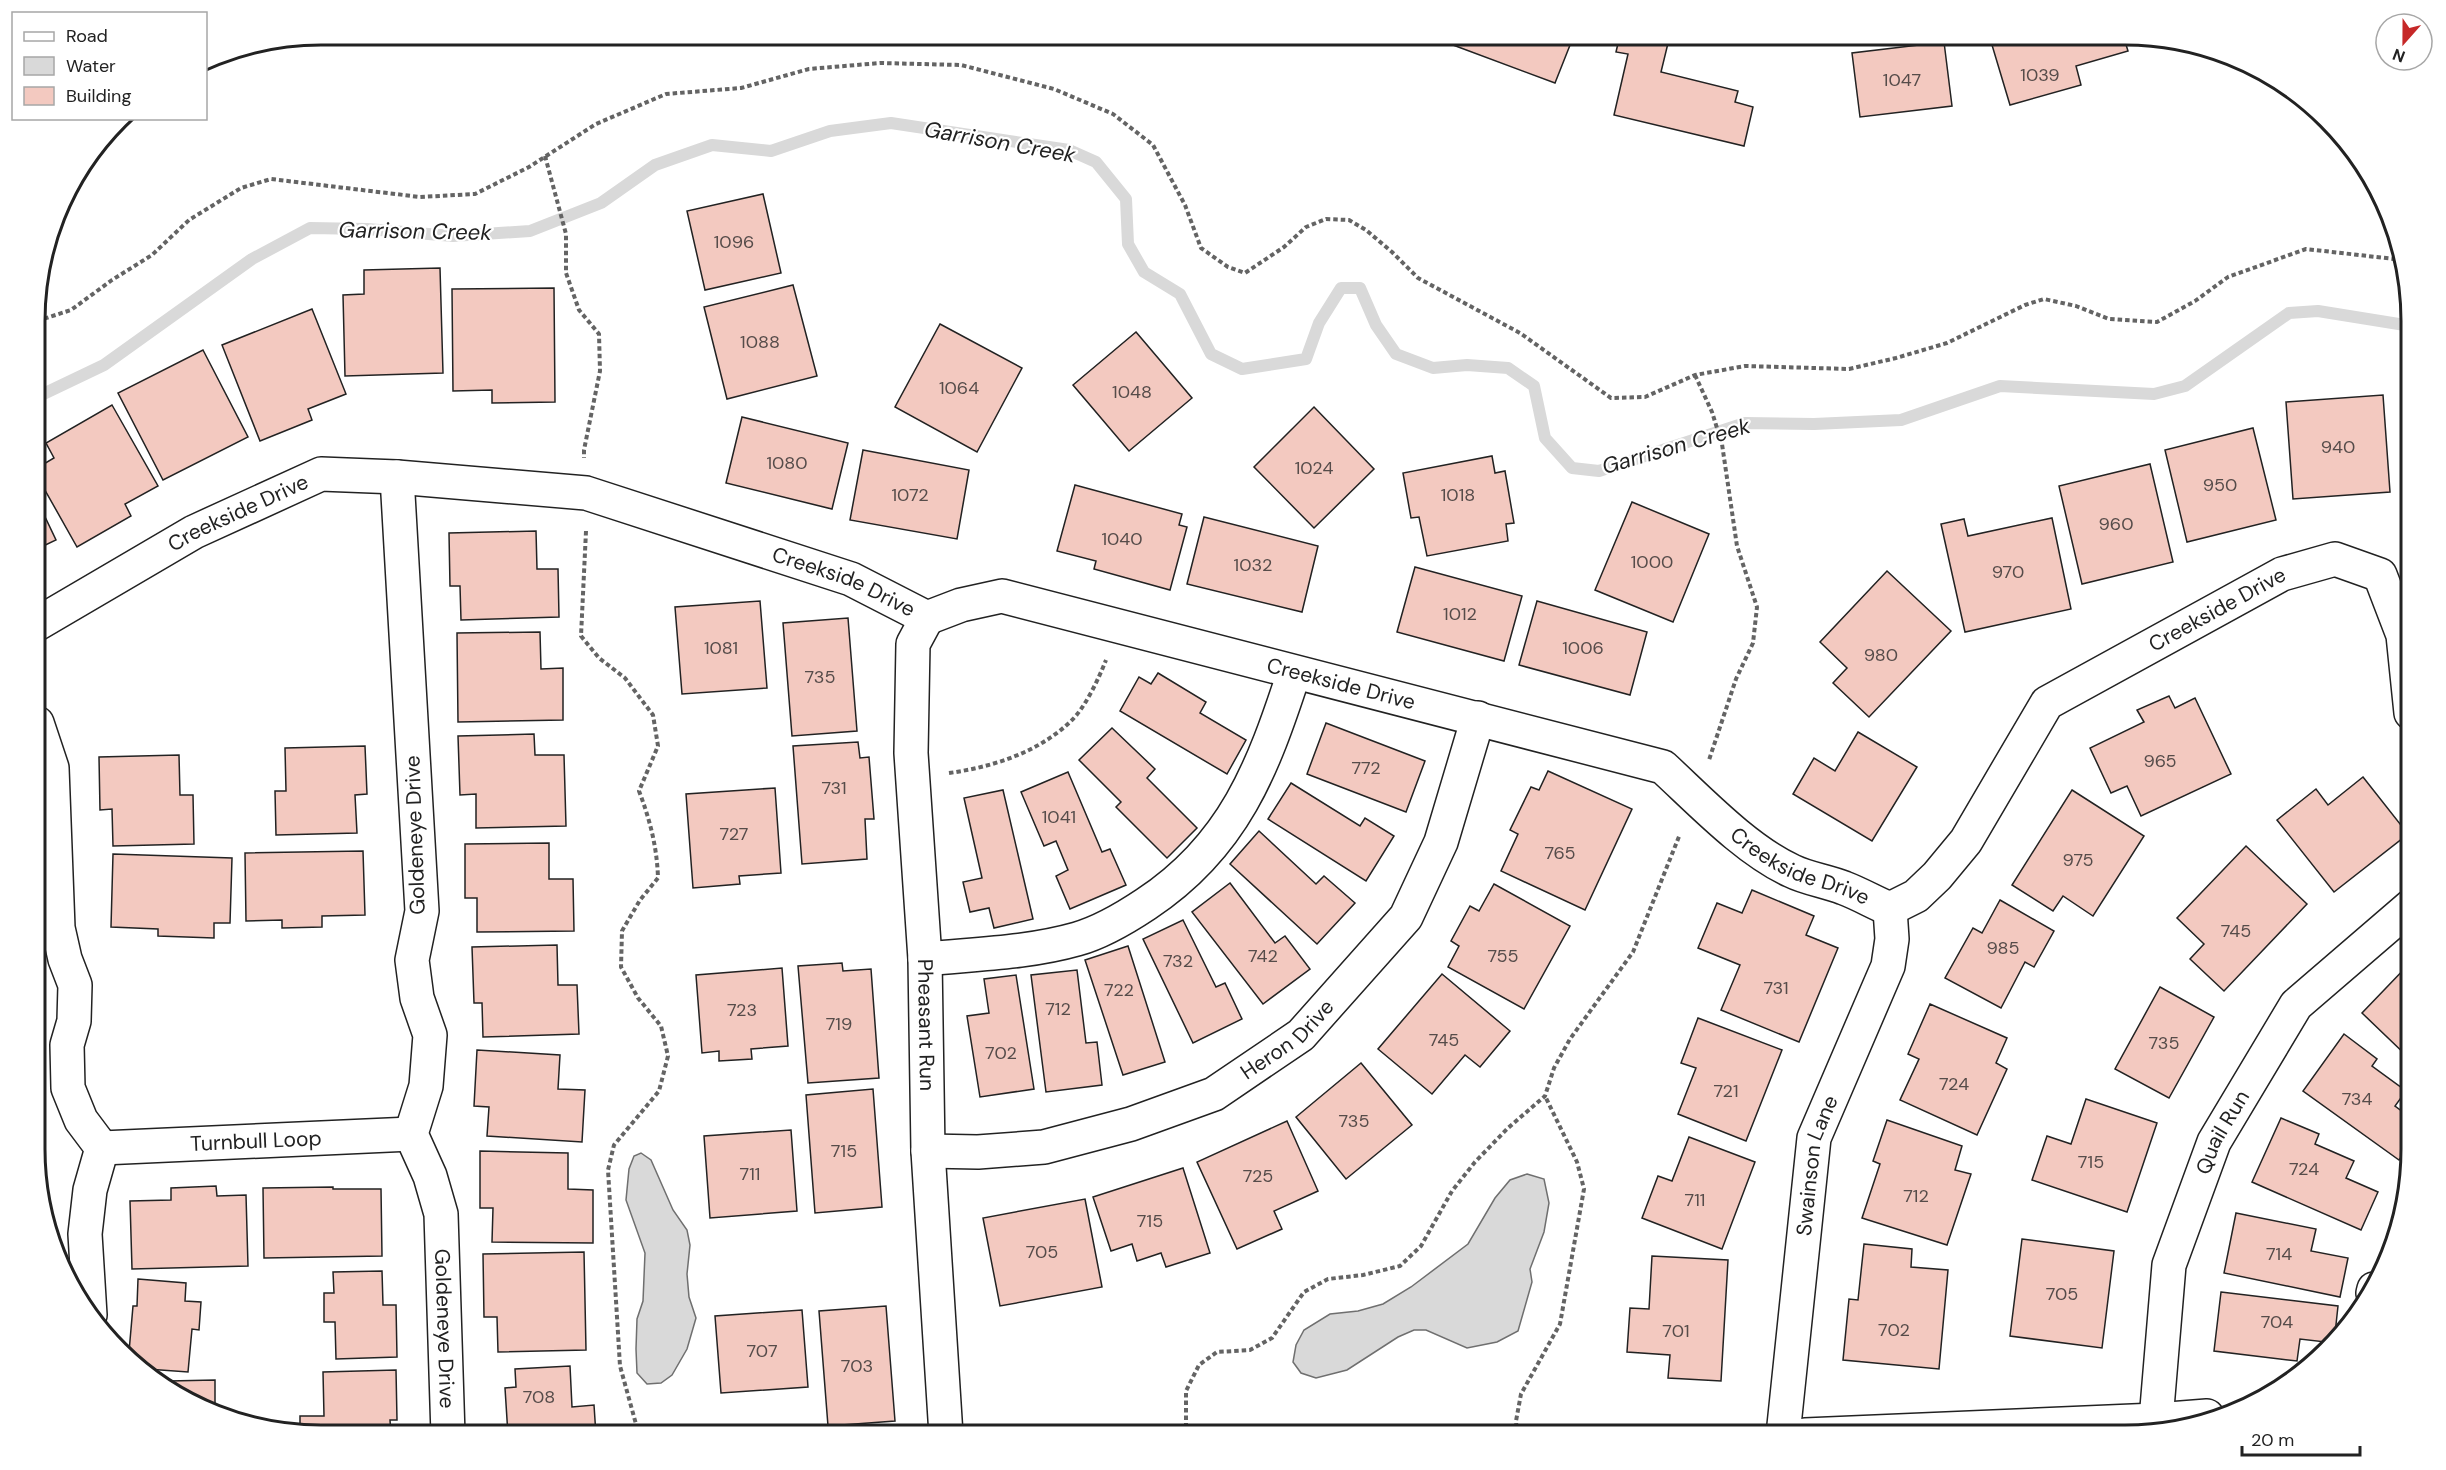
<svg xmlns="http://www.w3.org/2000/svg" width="2446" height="1470" viewBox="0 0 2446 1470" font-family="'DM Sans',sans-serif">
<rect width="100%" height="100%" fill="#fff"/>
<g fill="#d9d9d9" stroke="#6f6f6f" stroke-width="1.5">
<path d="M641,1153L651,1160L673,1210L687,1230L690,1245L687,1274L689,1297L696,1318L687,1349L672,1375L661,1383L647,1384L637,1373L636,1349L637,1319L643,1301L645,1253L626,1200L629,1169L634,1156Z"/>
<path d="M1527,1174L1544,1179L1549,1203L1544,1232L1530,1269L1532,1282L1518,1331L1497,1342L1467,1348L1426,1330H1414L1398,1337L1347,1370L1316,1378L1301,1373L1293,1362L1296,1345L1304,1330L1330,1314L1358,1311L1383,1304L1411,1287L1468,1244L1495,1198L1510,1180Z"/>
</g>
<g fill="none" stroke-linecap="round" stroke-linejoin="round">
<path stroke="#d9d9d9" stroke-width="12" d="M37,397L104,365L252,259L310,228L367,229L453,236L530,231L601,203L655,165L712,145L771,151L830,131L891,123L1069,150L1096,162L1126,199L1128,244L1144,272L1180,294L1211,354L1242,369L1306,359L1319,323L1341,288H1360L1376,325L1396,354L1433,368L1467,365L1508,368L1534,386L1545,438L1572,468L1599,471L1745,423L1814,424L1901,420L2000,386L2154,394L2185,386L2289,313L2318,311L2411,326"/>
</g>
<g fill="#f3c9c0" stroke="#222" stroke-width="1.5">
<path d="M1457,35H1574L1555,83L1453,45Z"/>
<path d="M1620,35H1670L1661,72L1738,91L1735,102L1753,107L1744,146L1614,115L1628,54L1616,52Z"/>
<path d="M1989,35H2123L2128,51L2076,66L2081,85L2010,105Z"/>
<path d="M1944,42L1952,106L1860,117L1852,53Z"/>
<path d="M763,194L781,273L705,290L687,211Z"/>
<path d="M440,268L443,373L345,376L343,295L364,294V270Z"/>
<path d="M793,285L817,376L727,399L704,307Z"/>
<path d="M554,288L555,402L492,403V390L453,391L452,289Z"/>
<path d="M312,309L346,394L308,409L312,420L260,441L222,345Z"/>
<path d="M940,324L1022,368L977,452L895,407Z"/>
<path d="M1136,332L1192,398L1129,451L1073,385Z"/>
<path d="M203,350L248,437L163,480L118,393Z"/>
<path d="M2404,394H2411V483L2410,484Z"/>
<path d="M2383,395L2390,492L2293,499L2286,402Z"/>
<path d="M112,405L158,486L125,504L131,516L77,547L37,476V468L54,458L46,443Z"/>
<path d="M1314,407L1374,469L1314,528L1254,467Z"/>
<path d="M742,417L848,443L832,509L726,483Z"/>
<path d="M2253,428L2276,520L2187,542L2165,450Z"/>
<path d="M863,450L969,470L957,539L850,520Z"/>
<path d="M1492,456L1495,473L1505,471L1514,523L1506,524L1508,541L1427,556L1419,517L1411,518L1403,473Z"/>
<path d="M2150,464L2173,562L2082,584L2059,486Z"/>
<path d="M1075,485L1182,514L1179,525L1187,527L1170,590L1094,569L1096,561L1057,551Z"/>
<path d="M37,500L56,540L37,549Z"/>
<path d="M1632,502L1709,534L1673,622L1595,590Z"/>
<path d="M1204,517L1318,546L1302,612L1187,584Z"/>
<path d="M2052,518L2071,609L1965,632L1941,524L1964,519L1968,536Z"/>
<path d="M536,531L537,569H558L559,617L461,620L460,586H450L449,533Z"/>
<path d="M1415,567L1522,596L1504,661L1397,632Z"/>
<path d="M1887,571L1951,631L1869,717L1833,683L1847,668L1820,642Z"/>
<path d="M760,601L767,688L682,694L675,607Z"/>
<path d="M1537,601L1647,632L1630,695L1519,665Z"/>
<path d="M848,618L857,731L792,736L783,623Z"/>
<path d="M540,632L541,669L563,668V720L458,722L457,633Z"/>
<path d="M1158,673L1206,702L1200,713L1246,740L1227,774L1120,711L1139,677L1151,684Z"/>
<path d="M2169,696L2175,708L2195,698L2231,774L2141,816L2127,786L2111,793L2090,748L2144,722L2137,710Z"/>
<path d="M1326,723L1425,761L1406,812L1307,774Z"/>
<path d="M1112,728L1155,769L1147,778L1197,828L1167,858L1116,807L1121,802L1079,760Z"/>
<path d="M1858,732L1917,767L1872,841L1793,794L1814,758L1835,771Z"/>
<path d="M534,734L535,755H564L566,826L476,828V794L460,795L458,736Z"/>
<path d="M858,742L860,758L869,757L874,819H865L867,859L802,864L793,746Z"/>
<path d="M365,746L367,794L355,795L357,833L276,835L275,791H286L285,748Z"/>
<path d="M179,755L180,795H193L194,844L113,846L112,809L100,810L99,757Z"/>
<path d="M1548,771L1632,809L1585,910L1501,871L1518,834L1510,830L1531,787L1539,790Z"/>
<path d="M1068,772L1102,852L1110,849L1126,885L1070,909L1056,876L1068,870L1056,841L1044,846L1021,792Z"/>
<path d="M2363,777L2408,834L2334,892L2277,820L2316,789L2328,805Z"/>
<path d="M1291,783L1360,826L1365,818L1394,836L1366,881L1268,819Z"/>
<path d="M775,788L781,873L739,876L740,884L693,888L686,794Z"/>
<path d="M1003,790L1033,919L994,928L989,908L970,912L963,882L982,878L964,798Z"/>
<path d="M2072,790L2144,836L2093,916L2063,896L2053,911L2012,885Z"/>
<path d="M1259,831L1316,884L1324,876L1355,903L1317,944L1230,864Z"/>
<path d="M549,843V879H573L574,931L477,932V898H465V844Z"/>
<path d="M2246,846L2307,904L2224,991L2190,959L2204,944L2177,918Z"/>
<path d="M363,851L365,915L322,916V927L282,928V920L246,921L245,853Z"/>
<path d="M113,854L232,858L230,923H214V938L158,936V929L111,927Z"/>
<path d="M1230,883L1275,943L1285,936L1310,969L1263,1004L1192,912Z"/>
<path d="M1494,884L1570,926L1524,1009L1448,967L1459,946L1451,941L1470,906L1479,911Z"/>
<path d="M1752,890L1814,916L1806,935L1838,948L1799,1042L1721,1010L1740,965L1698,948L1717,903L1742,913Z"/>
<path d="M2000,900L2054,931L2034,967L2025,962L2001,1008L1945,978L1973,928L1982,933Z"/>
<path d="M1183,920L1216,987L1225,983L1242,1019L1193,1043L1143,939Z"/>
<path d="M557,945L558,985H577L579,1034L483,1037L482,1003H474L472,947Z"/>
<path d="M1128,946L1165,1062L1123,1075L1085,960Z"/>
<path d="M842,963L843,971L871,969L879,1078L808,1083L798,966Z"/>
<path d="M2410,963H2411V1060L2362,1013Z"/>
<path d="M782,968L788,1046L751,1049L752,1059L719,1061V1051L702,1053L696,975Z"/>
<path d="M1077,970L1086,1043L1097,1042L1102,1085L1046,1092L1031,975Z"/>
<path d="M1442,974L1510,1031L1480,1067L1465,1055L1432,1094L1378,1049Z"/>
<path d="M1016,975L1034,1089L980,1097L967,1016L989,1013L984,979Z"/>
<path d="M2160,987L2214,1017L2169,1098L2115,1069Z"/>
<path d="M1930,1004L2007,1038L1996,1063L2007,1069L1977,1135L1900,1100L1919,1059L1908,1054Z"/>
<path d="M1698,1018L1782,1050L1746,1141L1678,1114L1696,1068L1681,1063Z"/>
<path d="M2344,1034L2377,1059L2372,1066L2406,1091L2395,1106L2411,1118V1144L2399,1160L2303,1091Z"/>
<path d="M477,1050L560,1055L558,1089L585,1090L582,1142L487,1136L489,1107L474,1106Z"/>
<path d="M1361,1063L1412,1125L1346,1179L1296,1117Z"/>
<path d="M873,1089L882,1207L815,1213L806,1095Z"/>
<path d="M2086,1099L2157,1123L2127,1212L2032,1180L2047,1136L2071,1144Z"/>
<path d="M2281,1118L2319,1134L2315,1144L2354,1161L2346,1178L2378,1192L2361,1230L2252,1182Z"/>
<path d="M1887,1120L1962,1146L1955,1170L1971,1174L1947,1245L1862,1218L1880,1164L1873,1161Z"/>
<path d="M1287,1121L1318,1191L1274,1211L1282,1229L1237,1249L1197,1162Z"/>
<path d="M791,1130L797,1211L710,1218L704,1136Z"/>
<path d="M1689,1137L1755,1162L1722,1249L1642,1218L1658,1176L1672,1181Z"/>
<path d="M480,1151L568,1153V1189L593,1190V1243L492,1242L493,1208H480Z"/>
<path d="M1183,1168L1210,1253L1166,1267L1161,1253L1137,1261L1132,1244L1111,1251L1093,1197Z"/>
<path d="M216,1186L217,1196L246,1195L248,1266L132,1269L130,1201L171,1200V1188Z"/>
<path d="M333,1187V1189H381L382,1256L264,1258L263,1188Z"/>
<path d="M1085,1199L1102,1287L1000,1306L983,1218Z"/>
<path d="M2236,1213L2316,1229L2311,1251L2348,1258L2340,1297L2224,1273Z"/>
<path d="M2022,1239L2114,1251L2102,1348L2010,1336Z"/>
<path d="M1864,1244L1912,1249L1911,1267L1948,1270L1939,1369L1843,1360L1849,1299L1858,1300Z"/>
<path d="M584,1252L586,1350L498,1352L497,1317H484L483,1254Z"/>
<path d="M1652,1256L1728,1260L1721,1381L1668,1378L1670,1355L1627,1352L1630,1308L1649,1309Z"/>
<path d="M382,1271L383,1305H396L397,1357L336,1359L335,1322H324V1293H334L333,1272Z"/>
<path d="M138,1279L186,1283L185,1301L201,1302L199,1330L192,1329L188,1372L147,1369L129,1352L133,1306H137Z"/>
<path d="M2221,1292L2338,1306L2334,1343L2300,1339L2297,1361L2214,1351Z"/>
<path d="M886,1306L895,1421L828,1426L819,1311Z"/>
<path d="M802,1310L808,1387L721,1393L715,1316Z"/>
<path d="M570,1366L572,1407L594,1405L596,1435H508L505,1388L516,1387L515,1369Z"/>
<path d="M396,1370L397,1420H390L391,1435H321L300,1433V1416H324L323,1372Z"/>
<path d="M215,1380V1413L177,1397L169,1389V1381Z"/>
</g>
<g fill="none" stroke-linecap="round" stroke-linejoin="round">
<g stroke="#222" stroke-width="36">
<g id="minor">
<path id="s1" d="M397,477L422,911L412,960L417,998L430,1035L426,1086L411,1134L430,1176L441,1214L448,1435"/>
<path id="s2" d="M927,618L913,644L911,753L925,959L928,1151L946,1435"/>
<path id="s3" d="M37,624L194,532L321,474L397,477L586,493L851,579L927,618L961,605L1002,596L1663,767C1700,801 1746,850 1792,871C1808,879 1827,881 1844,888C1860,894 1875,903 1890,909L1916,896L1937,876L1966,841L2047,703L2282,574L2335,559L2380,575L2403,635L2411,713"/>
<path d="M37,723L52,768L58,928L65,959L75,985L74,1021L67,1045L68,1088L81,1120L102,1148L90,1190L85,1234L90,1315"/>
<path d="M925,959C975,954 1028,953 1077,939C1102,932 1125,918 1146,904C1234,846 1263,768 1294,673"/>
<path id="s4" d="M102,1148L411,1134"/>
<path id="s5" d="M928,1151L978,1152L1044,1147L1131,1124L1214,1094L1301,1035L1406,917L1441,842L1478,718"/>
<path d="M2373,1293L2374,1289"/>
<path id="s6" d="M2158,1430L2156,1420L2169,1265L2214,1142L2296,1005L2411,906"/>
<path id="s7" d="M1783,1435L1814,1138L1888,966L1892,939L1890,909"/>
<path d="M1805,1435L2156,1420L2207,1416"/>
</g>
</g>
<g stroke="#646464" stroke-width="4" stroke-dasharray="4.5 3" stroke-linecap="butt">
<path d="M545,156L566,234V273L579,310L599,334L600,371L584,450V458"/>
<path d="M37,321L71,310L112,280L152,255L189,220L241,188L271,179L420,197L475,194L529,167L596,124L666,94L741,88L809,69L880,63L961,65L1054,89L1113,114L1153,145L1185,205L1201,248L1228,267L1245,273L1284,247L1306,227L1326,219L1349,220L1366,230L1392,252L1418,278L1520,333L1611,398L1645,397L1695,375L1745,366L1849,369L1896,358L1947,343L2025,305L2044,299L2076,306L2109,319L2157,322L2195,301L2228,277L2306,249L2403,260"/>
<path d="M1695,375L1712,412L1722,444L1737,546L1757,607L1753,643L1736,679L1709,760"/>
<path d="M586,531L581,636L599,658L625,678L653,715L658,746L639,791C650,820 657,847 658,878L640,900L622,931L621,967L638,998L661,1026L668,1056L659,1091L614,1145L608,1170L620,1366L639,1435"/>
<path d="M949,773C993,767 1039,752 1071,721C1085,708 1099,678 1106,660"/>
<path d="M1186,1435V1391L1199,1365L1217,1352L1250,1350L1272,1338L1304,1292L1328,1279L1363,1275L1400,1266L1421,1246L1452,1191L1475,1162L1508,1128L1545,1096L1554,1068L1570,1039L1633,952L1680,834"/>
<path d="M1517,1435L1516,1421L1521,1394L1560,1324L1584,1189L1577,1162L1545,1096"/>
</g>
<use href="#minor" stroke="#fff" stroke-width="33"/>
</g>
<g text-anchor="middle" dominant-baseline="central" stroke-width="4.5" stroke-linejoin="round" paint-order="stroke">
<g font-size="18" fill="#564c4a">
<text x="2040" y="75">1039</text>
<text x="1902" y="80">1047</text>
<text x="734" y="242">1096</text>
<text x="760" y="342">1088</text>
<text x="959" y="388">1064</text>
<text x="1132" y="392">1048</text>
<text x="2338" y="447">940</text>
<text x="787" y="463">1080</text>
<text x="1314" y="468">1024</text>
<text x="2220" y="485">950</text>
<text x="910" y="495">1072</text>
<text x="1458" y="495">1018</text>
<text x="2116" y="524">960</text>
<text x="1122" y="539">1040</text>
<text x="1652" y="562">1000</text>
<text x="1253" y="565">1032</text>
<text x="2008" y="572">970</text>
<text x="1460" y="614">1012</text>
<text x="721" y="648">1081</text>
<text x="1583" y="648">1006</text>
<text x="1881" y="655">980</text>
<text x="820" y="677">735</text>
<text x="2160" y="761">965</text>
<text x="1366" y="768">772</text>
<text x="834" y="788">731</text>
<text x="1059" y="817">1041</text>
<text x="734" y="834">727</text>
<text x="1560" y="853">765</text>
<text x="2078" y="860">975</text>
<text x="2236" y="931">745</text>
<text x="2003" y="948">985</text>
<text x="1263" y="956">742</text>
<text x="1503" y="956">755</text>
<text x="1178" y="961">732</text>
<text x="1776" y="988">731</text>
<text x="1119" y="990">722</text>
<text x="1058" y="1009">712</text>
<text x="742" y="1010">723</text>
<text x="839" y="1024">719</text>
<text x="1444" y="1040">745</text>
<text x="2164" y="1043">735</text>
<text x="1001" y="1053">702</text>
<text x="1954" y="1084">724</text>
<text x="1726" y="1091">721</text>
<text x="2357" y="1099">734</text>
<text x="1354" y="1121">735</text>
<text x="844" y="1151">715</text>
<text x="2091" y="1162">715</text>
<text x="2304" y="1169">724</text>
<text x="750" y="1174">711</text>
<text x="1258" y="1176">725</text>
<text x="1916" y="1196">712</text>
<text x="1695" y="1200">711</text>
<text x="1150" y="1221">715</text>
<text x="1042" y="1252">705</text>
<text x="2279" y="1254">714</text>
<text x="2062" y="1294">705</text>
<text x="2277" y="1322">704</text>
<text x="1894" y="1330">702</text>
<text x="1676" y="1331">701</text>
<text x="762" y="1351">707</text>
<text x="857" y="1366">703</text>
<text x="539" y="1397">708</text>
</g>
<g font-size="21" fill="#222" stroke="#fff">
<text stroke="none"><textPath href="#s3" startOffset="230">Creekside Drive</textPath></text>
<text stroke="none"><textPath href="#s3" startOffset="860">Creekside Drive</textPath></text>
<text stroke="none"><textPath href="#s3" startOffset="2442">Creekside Drive</textPath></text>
<text stroke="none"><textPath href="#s3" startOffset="1380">Creekside Drive</textPath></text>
<text transform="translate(415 835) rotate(-92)">Goldeneye Drive</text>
<text stroke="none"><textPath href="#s3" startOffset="1884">Creekside Drive</textPath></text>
<text stroke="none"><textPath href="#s2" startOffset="411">Pheasant Run</textPath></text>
<text stroke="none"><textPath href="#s5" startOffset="386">Heron Drive</textPath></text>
<text stroke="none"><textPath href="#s6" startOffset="309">Quail Run</textPath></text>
<text stroke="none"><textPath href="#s4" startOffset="154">Turnbull Loop</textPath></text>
<text stroke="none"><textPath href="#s7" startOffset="272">Swainson Lane</textPath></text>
<text stroke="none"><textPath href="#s1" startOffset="864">Goldeneye Drive</textPath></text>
</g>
<g font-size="22" font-style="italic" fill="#222" stroke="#fff">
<text transform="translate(1000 142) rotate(10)">Garrison Creek</text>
<text transform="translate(415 231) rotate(1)">Garrison Creek</text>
<text transform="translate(1676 446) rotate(-16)">Garrison Creek</text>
</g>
</g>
<path d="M0 0H2446V1470H0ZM321 45H2125A276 276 0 0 1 2401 321V1149A276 276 0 0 1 2125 1425H321A276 276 0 0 1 45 1149V321A276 276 0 0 1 321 45Z" fill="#fff" fill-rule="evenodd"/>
<path fill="none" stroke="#222" stroke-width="3" d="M321 45H2125A276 276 0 0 1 2401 321V1149A276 276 0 0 1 2125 1425H321A276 276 0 0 1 45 1149V321A276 276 0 0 1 321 45Z"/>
<rect x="12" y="12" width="195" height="108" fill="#ffffff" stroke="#a7a7a7" stroke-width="1.5"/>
<rect x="24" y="32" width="30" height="9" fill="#ffffff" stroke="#a7a7a7" stroke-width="1.5"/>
<text x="66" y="42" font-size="18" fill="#222222">Road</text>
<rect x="24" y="57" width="30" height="18" fill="#d9d9d9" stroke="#a7a7a7" stroke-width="1.5"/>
<text x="66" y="72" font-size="18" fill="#222222">Water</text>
<rect x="24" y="87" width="30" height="18" fill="#f3c9c0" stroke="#a7a7a7" stroke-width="1.5"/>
<text x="66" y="102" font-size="18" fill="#222222">Building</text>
<g transform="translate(2404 42) rotate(201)"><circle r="28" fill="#ffffff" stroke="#a7a7a7" stroke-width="1.5"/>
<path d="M0-4.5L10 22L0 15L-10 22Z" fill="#c62828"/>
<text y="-9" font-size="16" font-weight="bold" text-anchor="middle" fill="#222222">N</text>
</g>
<path d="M2242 1446v9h118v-9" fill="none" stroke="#222222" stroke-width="3"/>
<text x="2251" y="1446" font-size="18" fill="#222222" stroke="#ffffff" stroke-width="4.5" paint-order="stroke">20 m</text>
</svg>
